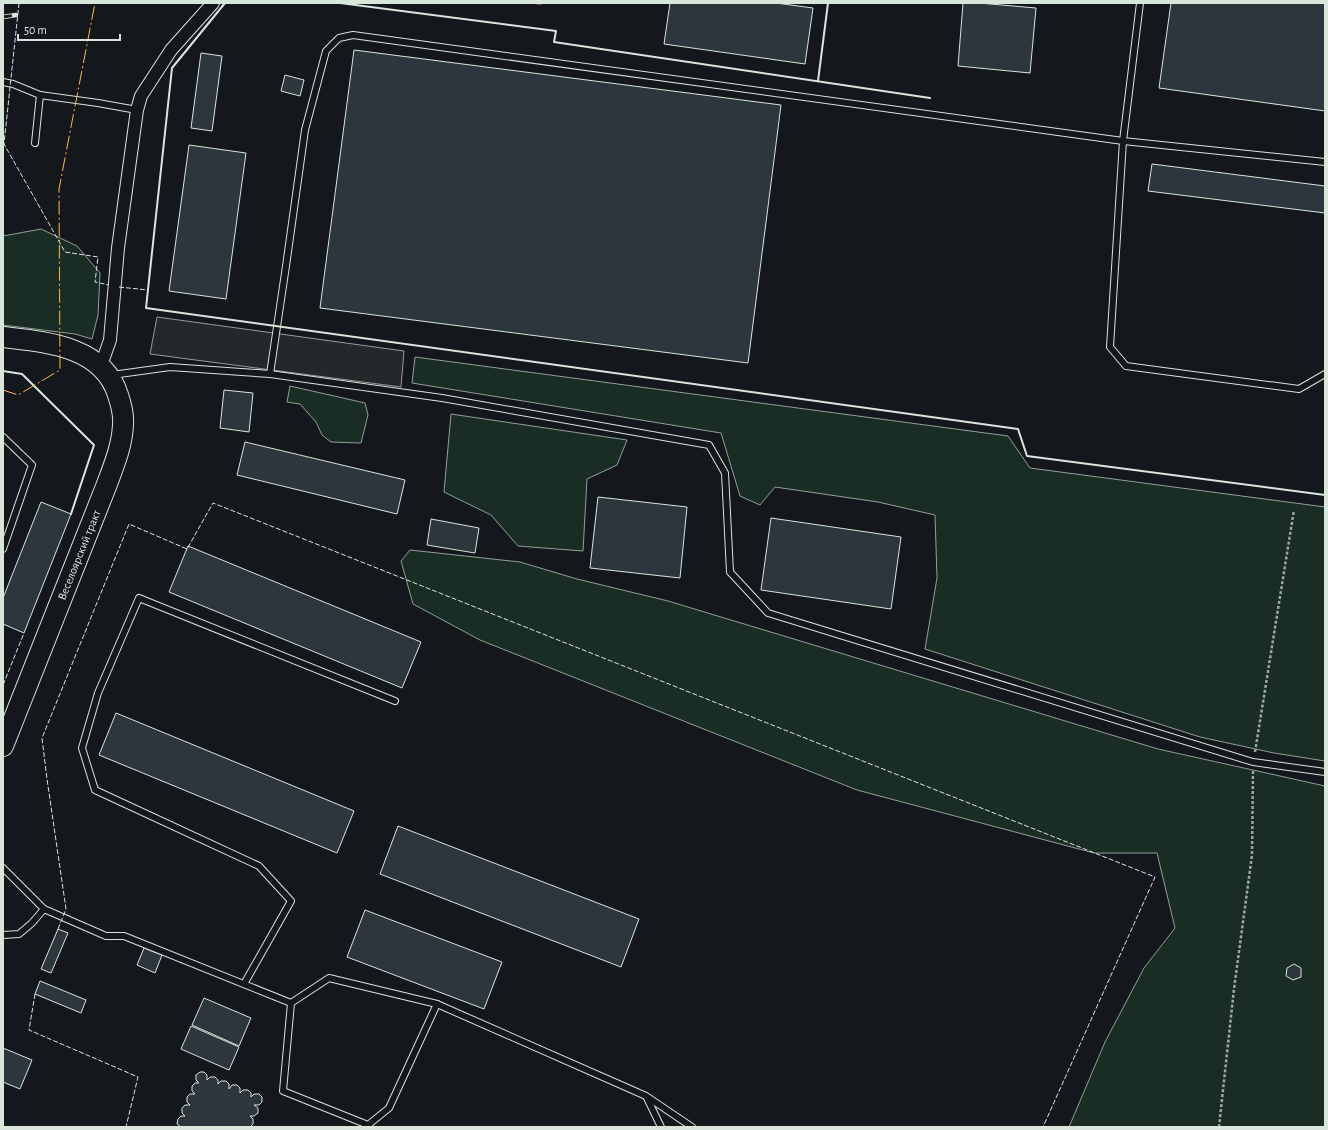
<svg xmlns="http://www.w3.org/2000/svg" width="1328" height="1130" viewBox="0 0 1328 1130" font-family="'Alegreya Sans',sans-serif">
<rect width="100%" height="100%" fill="#14181c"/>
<g fill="#1a2d24" stroke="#939e99">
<path d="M41,229L77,246L100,273L98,315L92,339L75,334L3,325V236Z"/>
<path d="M415,357L1008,436L1030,468L1325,507V761L1274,753L1200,737L925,649L937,578L935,515L878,502L775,487L760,505L740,496L721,433L412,383Z"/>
<path d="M290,386L365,403L368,415L361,443L331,442L322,435L316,422L300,404L287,402Z"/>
<path d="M451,414L627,440L617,465L587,479L583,551L518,546L491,515L444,492Z"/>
<path d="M410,550L520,562L577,579L668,601L1158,749L1325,786V1127H1069L1105,1042L1144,968L1175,928L1157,853H1094L857,790L480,640L413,604L401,561Z"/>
</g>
<path fill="#24282b" stroke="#939e99" d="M157,317L404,351L401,387L150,354Z"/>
<g fill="#2c363c" stroke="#d8e6dc">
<path d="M670,3H776L813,8L805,64L664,44Z"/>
<path d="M963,3H979L1036,8L1030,73L958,66Z"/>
<path d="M1171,3H1325V111L1159,88Z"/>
<path d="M354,50L781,105L748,363L320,308Z"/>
<path d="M201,53L222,56L212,131L191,128Z"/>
<path d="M285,75L304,80L300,96L281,91Z"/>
<path d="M189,145L246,153L226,299L169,291Z"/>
<path d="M1152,164L1325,186V213L1148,191Z"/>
<path d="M224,390L253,393L249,432L220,428Z"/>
<path d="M245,442L405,480L397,514L237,475Z"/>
<path d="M598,497L687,507L680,578L590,568Z"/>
<path d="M41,502L71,514L24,633L3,624V598Z"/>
<path d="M771,518L901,537L891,609L761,590Z"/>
<path d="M431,519L479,528L475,553L427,545Z"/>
<path d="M188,546L421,642L402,688L169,592Z"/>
<path d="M116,713L354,811L337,853L99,755Z"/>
<path d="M398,826L639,919L621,967L380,874Z"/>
<path d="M365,910L502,962L484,1009L347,957Z"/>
<path d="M58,929L68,933L51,973L41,969Z"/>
<path d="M144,948L162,955L155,973L137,965Z"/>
<path d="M1294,964L1301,968V977L1293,980L1286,976L1287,968Z"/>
<path d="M40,981L86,1000L81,1013L35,994Z"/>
<path d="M204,998L251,1018L239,1046L192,1025Z"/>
<path d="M191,1026L239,1047L229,1070L181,1049Z"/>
<path d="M3,1048L32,1060L20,1089L3,1082Z"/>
<path d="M200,1072H204L207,1075V1080L210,1077H215L218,1080V1084L221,1081H226L229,1084V1089L232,1085H237L240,1088V1093L243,1090H248L251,1093V1097L254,1094H259L262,1097V1102L259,1105H254L258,1108V1113L254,1116H250L253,1119V1124L250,1127H176H181L177,1124L178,1119L181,1116H185L182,1113V1108L185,1105H190L187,1102V1097L190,1094H195L192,1091V1086L195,1083H199L196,1080V1075Z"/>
</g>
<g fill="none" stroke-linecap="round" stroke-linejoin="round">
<g stroke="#d8e6dc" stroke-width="8">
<g id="service">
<path d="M1140,3L1123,141L1325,162"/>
<path d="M3,82L13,84L40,95L98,103L137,110"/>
<path d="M35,143L40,95"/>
<path d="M270,374L286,266L305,130L326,51L339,38L353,35L1123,141L1110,347L1126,366L1299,389L1325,374"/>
<path d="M112,375L170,367L270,374L442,398L709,445L725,473L730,572L768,613L1253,762L1325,772"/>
<path d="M3,437L32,465L3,549"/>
<path d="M3,868L44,909L106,936H124L291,1003"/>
<path d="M3,935L19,934L32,923L44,909"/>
<path d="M329,978L437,1004L389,1108L368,1125L283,1091L291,1003Z"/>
<path d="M244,984L291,901L259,866L95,790L82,748L98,693L139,598L395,701"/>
<path d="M437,1004L646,1096L692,1127"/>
<path d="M647,1098L661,1127"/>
</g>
</g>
<g stroke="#d8e6dc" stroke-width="14">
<path id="minor" d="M99,364L104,357L110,340L118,248L137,110L141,96L171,50L213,3"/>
</g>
<g stroke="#d8e6dc" stroke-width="22">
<path id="trunk" d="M3,337C46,342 103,346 118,395C121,404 124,415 123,425C122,446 114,465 107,484L3,746"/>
</g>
<g stroke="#9da8a2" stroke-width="2.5" stroke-dasharray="3 2" stroke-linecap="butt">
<path d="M1255,752L1294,510"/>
<path d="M1219,1127L1234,989L1252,855L1253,771"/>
</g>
<use href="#service" stroke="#14181c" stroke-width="6"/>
<use href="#minor" stroke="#14181c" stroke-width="12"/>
<use href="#trunk" stroke="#14181c" stroke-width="20"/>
<g stroke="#d8e6dc" stroke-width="4.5">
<path id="rail" d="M3,17L16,15"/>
</g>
<use href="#rail" stroke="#14181c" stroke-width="3" stroke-dasharray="9" stroke-linecap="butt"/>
<g stroke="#d8e6dc" stroke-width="1" stroke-dasharray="5 2" stroke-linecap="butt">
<path d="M19,3L4,144L65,252L98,257L95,282L109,285"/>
<path d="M119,287L148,290"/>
<path d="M3,685L24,633"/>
<path d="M58,929L66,909L47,779L42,738L129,524L187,549L213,503L1155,877L1043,1127"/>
<path d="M35,994L29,1030L138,1077L126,1127"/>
</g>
<g stroke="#d8e6dc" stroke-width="2">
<path d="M225,3L172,68L146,308L1018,429L1027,456L1325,495"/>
<path d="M340,3L556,31L554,42L930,98"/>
<path d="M818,81L828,3"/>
<path d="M3,371L22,374L94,445L71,514"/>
</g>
<g stroke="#ffb74d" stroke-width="1" stroke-dasharray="14 3 2 3" stroke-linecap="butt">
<path d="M529,3L540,4L544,3"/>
<path d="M3,390L18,395L60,370L59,189L95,3"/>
</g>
</g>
<g text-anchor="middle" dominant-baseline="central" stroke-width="3" stroke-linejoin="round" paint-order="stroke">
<g font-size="12" fill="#d8e6dc" stroke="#14181c">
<text transform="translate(79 555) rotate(-68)">Веселоярский тракт</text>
</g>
</g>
<rect width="1328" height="1130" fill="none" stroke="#d8e6dc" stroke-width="8"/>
<path d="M18 34v6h102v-6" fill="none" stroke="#d8e6dc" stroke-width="2"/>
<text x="24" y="34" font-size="12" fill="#d8e6dc" stroke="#14181c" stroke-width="3" paint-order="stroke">50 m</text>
</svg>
